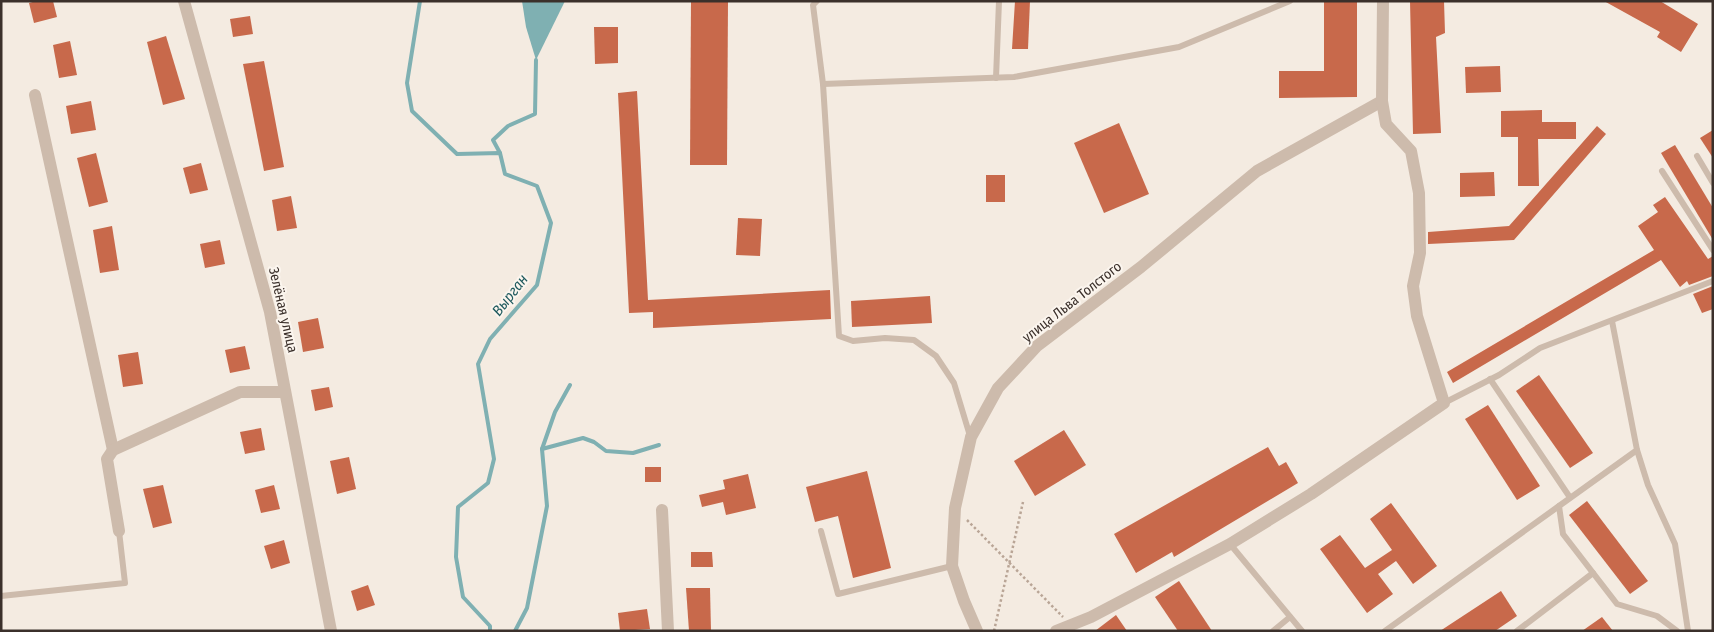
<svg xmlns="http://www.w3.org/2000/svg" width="1714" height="632" viewBox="0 0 1714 632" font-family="'Fira Sans Condensed',sans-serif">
<rect width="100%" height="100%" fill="#f4ebe1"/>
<path fill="#7fb0b2" d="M522,1H565L536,60L526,27Z"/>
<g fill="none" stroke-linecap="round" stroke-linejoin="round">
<g stroke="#7fb0b2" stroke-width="4">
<path d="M420,1L407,83L412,111L457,154L500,153L505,174L537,186L551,223L537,285L490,339L478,364L494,459L488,483L458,507L456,557L463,597L490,626V631"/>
<path d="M500,153L493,140L508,126L535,114L536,60"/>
<path d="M542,449L583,438L594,442L606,451L633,453L659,445"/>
<path d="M515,631L527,608L547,506L542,449L555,412L570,385"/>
</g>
</g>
<g fill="#c8694b">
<path d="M36,1H53L57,17L34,23L29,3Z"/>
<path d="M691,1H728L727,165H690Z"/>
<path d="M1015,1H1030L1028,49H1012Z"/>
<path d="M1324,1H1357V97L1279,98V71H1324Z"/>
<path d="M1410,1H1444L1445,33L1436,37L1441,133L1413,134Z"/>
<path d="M1604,1H1660L1698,24L1681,52L1657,37L1660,32Z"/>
<path d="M250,16L253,34L233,37L230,19Z"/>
<path d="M594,27H618V63L595,64Z"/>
<path d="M166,36L185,99L163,105L147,42Z"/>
<path d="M70,41L77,75L59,78L53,45Z"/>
<path d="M264,61L284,167L264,171L243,64Z"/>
<path d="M1500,66L1501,92L1466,93L1465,67Z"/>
<path d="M637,91L648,300L830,290L831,319L653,328V312L629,313L618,93Z"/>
<path d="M91,101L96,130L71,134L66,106Z"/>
<path d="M1542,110V122H1576V139H1538L1539,186H1518V137H1501V111Z"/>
<path d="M1119,123L1149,194L1104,213L1074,143Z"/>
<path d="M1597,126L1606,134L1514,240L1428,244V232L1509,226Z"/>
<path d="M1713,130V158L1700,138Z"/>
<path d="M1675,145L1713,208V240L1661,153Z"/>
<path d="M96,153L108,202L89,207L77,158Z"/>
<path d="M201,163L208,190L190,194L183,168Z"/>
<path d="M1494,172L1495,196L1460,197V173Z"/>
<rect x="986" y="175" width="19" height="27"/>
<path d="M291,196L297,228L277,231L272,200Z"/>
<path d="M1665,197L1708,259L1713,256V276L1689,285L1687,281L1680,287L1661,260L1453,383L1447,372L1654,250L1638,226L1658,212L1653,205Z"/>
<path d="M738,218L762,219L760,256L736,255Z"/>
<path d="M112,226L119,270L100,273L93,230Z"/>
<path d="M220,240L225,264L205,268L200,244Z"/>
<path d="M1713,286V309L1702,313L1693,294Z"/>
<path d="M930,296L932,323L852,327L851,301Z"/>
<path d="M318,318L324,348L303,352L298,322Z"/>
<path d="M245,346L250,369L230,373L225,350Z"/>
<path d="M138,352L143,384L123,387L118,355Z"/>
<path d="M1539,375L1593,453L1570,468L1516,391Z"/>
<path d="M329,387L333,407L315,411L311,390Z"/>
<path d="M1488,405L1540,486L1517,500L1465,419Z"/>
<path d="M261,428L265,450L245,454L240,432Z"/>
<path d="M1064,430L1086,465L1035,496L1014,461Z"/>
<path d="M1268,447L1279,466L1286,462L1298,483L1174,557L1172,552L1136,573L1114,534Z"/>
<path d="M349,457L356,489L337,494L330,461Z"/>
<rect x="645" y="467" width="16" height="15"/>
<path d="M867,471L891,568L853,578L838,516L815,522L806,487Z"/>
<path d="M748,474L756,508L726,515L723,502L702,507L699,495L725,489L723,480Z"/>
<path d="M163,485L172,523L153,528L143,489Z"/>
<path d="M274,485L280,509L261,513L255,490Z"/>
<path d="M1587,501L1648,581L1630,594L1569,515Z"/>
<path d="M1391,503L1437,566L1413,584L1396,561L1378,574L1393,594L1367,613L1320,549L1340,535L1365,568L1392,550L1370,519Z"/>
<path d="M284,540L290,563L271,569L264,546Z"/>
<path d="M691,552H712L713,567H691Z"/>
<path d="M1179,581L1212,631H1178L1155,597Z"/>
<path d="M368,585L375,605L357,611L351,591Z"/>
<path d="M686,588H710L711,631H689Z"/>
<path d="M1501,591L1517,616L1495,631H1440Z"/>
<path d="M647,609L650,629L620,631L618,613Z"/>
<path d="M1116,615L1127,631H1095Z"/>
<path d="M1602,617L1613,631H1582Z"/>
</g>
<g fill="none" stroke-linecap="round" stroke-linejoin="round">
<g stroke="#b9a596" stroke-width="2.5" stroke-dasharray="2.5 2.5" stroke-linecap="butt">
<path d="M967,520L1063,617"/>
<path d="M994,631L1023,502"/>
</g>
<g stroke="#cdbbac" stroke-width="6">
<path d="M817,1L813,5L823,84L839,336L853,341L885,338L914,340L936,356L954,383L970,436"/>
<path d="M996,78L999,1"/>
<path d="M823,84L1014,77L1179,47L1290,1"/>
<path d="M1697,156L1713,183"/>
<path d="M1662,171L1713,250"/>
<path d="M1612,321L1637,450L1559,506L1563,534L1617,604L1657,616L1677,631"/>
<path d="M1490,379L1569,496"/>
<path d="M1444,403L1499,375L1540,348L1713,281"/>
<path d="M1637,450L1648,485L1675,544L1688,631"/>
<path d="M821,531L838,594L952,566"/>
<path d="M1230,544L1302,631"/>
<path d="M1,596L125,583L119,531"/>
<path d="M1273,631L1290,617"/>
<path d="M1385,631L1559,506"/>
<path d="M1517,631L1593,573"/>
</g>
<g stroke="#cdbbac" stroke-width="12">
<path d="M184,1L270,312L331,631"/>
<path d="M35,95L113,450"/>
<path d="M662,510L668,631"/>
<path d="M119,531L107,459L113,450L240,392H285"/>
<path d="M977,631L964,601L952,566L955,508L971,437L998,388L1037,346L1141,267L1257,171L1382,101"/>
<path d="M1056,631L1091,617L1230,544L1311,494L1444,403L1417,316L1413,286L1420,253L1419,193L1411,151L1386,124L1382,101L1383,1"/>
</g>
</g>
<g text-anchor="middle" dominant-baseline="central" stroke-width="4" stroke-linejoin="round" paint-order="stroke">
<g font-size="14" fill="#3b302b" stroke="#fbf5ee">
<text transform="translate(1072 302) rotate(-38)">улица Льва Толстого</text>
<text transform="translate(283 310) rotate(77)">Зелёная улица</text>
</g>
<g font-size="15" font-style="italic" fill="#1f5a5e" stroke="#fbf5ee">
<text transform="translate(510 295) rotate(-52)">Вырган</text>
</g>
</g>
<rect width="1714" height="632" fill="none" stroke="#3b302b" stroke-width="5"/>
</svg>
